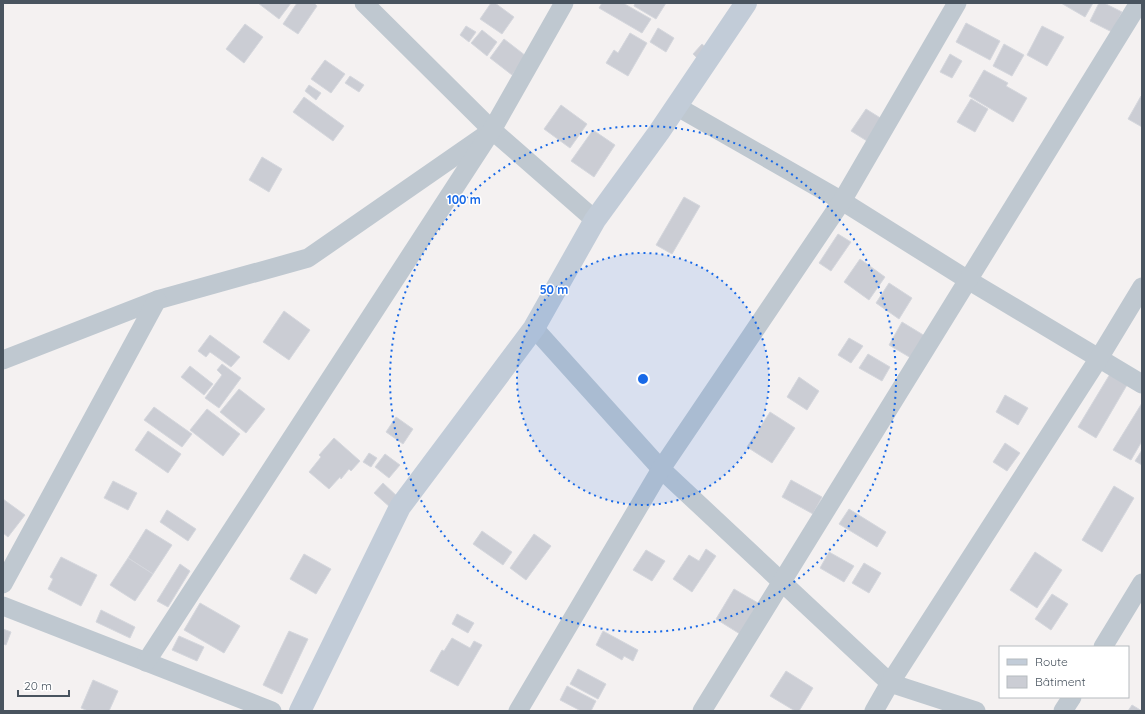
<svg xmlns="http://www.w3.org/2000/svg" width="1145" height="714" viewBox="0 0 1145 714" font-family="Quicksand,sans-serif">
<rect width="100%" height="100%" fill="#f4f1f1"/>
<g fill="#cbcdd4" stroke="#d5d7dd">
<path d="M258,3H291L279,19Z"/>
<path d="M297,3H314L317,6L298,34L283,24Z"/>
<path d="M491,3H495L514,17L502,34L480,19Z"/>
<path d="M602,3H623L651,19L642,33L599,8Z"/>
<path d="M635,3H666L656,19L634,6Z"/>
<path d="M1061,3H1093L1085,17Z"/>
<path d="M1099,3H1104L1122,12L1112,32L1090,21Z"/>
<path d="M966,23L1000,41L990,60L956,42Z"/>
<path d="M245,24L263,37L244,63L226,49Z"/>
<path d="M466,26L476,32L469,42L460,35Z"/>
<path d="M1042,26L1064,37L1047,66L1027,55Z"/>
<path d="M658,28L674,38L666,52L650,42Z"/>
<path d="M482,30L497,42L487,56L471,43Z"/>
<path d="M630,33L647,43L628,76L606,63L614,50L618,53Z"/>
<path d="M504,39L526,56L512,75L490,58Z"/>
<path d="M702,44L712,53L702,63L693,54Z"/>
<path d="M1004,44L1024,55L1012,76L993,66Z"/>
<path d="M950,54L962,61L952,78L940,72Z"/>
<path d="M325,60L345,74L331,93L311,79Z"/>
<path d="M984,70L1008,83L1006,86L1027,98L1013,122L969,96Z"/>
<path d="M350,76L364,85L359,92L345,83Z"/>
<path d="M309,85L321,93L316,100L305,91Z"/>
<path d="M1141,96L1142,97V127L1128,119Z"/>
<path d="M304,97L344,126L333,141L293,112Z"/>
<path d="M971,99L988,109L975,132L957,122Z"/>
<path d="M561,105L587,124L570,148L544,129Z"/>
<path d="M866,109L882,119L867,141L851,131Z"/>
<path d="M593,130L615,145L594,177L571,161Z"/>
<path d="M262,157L282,169L269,192L249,180Z"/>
<path d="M684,197L700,206L672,254L656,245Z"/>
<path d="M838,234L851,242L831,271L819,263Z"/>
<path d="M860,259L885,277L869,300L844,282Z"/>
<path d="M889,283L912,298L899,319L876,303Z"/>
<path d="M284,311L310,330L289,360L263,342Z"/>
<path d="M902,322L925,336L911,358L889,345Z"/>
<path d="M210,335L240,357L231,367L210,352L206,357L198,351Z"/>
<path d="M849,338L863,346L851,363L838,355Z"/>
<path d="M868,354L890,367L882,381L859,368Z"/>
<path d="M222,364L241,378L219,408L205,398L222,375L217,370Z"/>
<path d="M190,366L213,384L204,395L181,377Z"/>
<path d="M1110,374L1127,385L1096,438L1078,427Z"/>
<path d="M799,377L819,391L807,410L787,397Z"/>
<path d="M239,389L265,409L246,433L220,412Z"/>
<path d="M1005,395L1028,408L1018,425L996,412Z"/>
<path d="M1142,403V441L1131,460L1113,450Z"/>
<path d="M154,407L192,434L182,447L144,420Z"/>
<path d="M207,409L240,434L223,456L190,430Z"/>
<path d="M770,412L795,428L772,463L747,447Z"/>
<path d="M396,417L413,429L403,444L386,432Z"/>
<path d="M148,431L181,454L168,473L135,450Z"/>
<path d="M334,438L360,461L351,471L349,469L341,479L340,477L329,489L309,472L321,457L319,455Z"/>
<path d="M1005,443L1020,453L1007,471L993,462Z"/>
<path d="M1142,450V465L1135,461Z"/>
<path d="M369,453L377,458L371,467L363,462Z"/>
<path d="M385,454L400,465L389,478L375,467Z"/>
<path d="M791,480L822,497L813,514L782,497Z"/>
<path d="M113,481L137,493L128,510L104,498Z"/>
<path d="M383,483L399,498L391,508L374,493Z"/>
<path d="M1114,486L1134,498L1102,552L1082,540Z"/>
<path d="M3,499L25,515L8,537L3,533Z"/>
<path d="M849,509L886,532L877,547L839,524Z"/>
<path d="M167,510L196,529L188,541L160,522Z"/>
<path d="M146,529L172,545L153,574L128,558Z"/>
<path d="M482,531L512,552L503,565L473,544Z"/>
<path d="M534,534L551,546L526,580L510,568Z"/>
<path d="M706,549L716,556L692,592L673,579L689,555L699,561Z"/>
<path d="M646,550L665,561L652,581L633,570Z"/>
<path d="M829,552L854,566L844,582L820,568Z"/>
<path d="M1035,552L1062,570L1037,608L1010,590Z"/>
<path d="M304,554L331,569L316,594L290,579Z"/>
<path d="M61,557L97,575L81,606L48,589L53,579L50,577Z"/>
<path d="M128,558L153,574L135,601L110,585Z"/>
<path d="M864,563L881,573L869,593L852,583Z"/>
<path d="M180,564L190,571L168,607L157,601Z"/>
<path d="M734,589L758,603L740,634L716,619Z"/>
<path d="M1052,594L1068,604L1051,630L1035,619Z"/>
<path d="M200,603L240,626L224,653L184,630Z"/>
<path d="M101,610L135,627L130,638L96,622Z"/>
<path d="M457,614L474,623L468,633L452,624Z"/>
<path d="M3,629L11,632L6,645L3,644Z"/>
<path d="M289,631L308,639L282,694L263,685Z"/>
<path d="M603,631L638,650L633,661L624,656L622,660L596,645Z"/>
<path d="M179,636L204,647L197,661L172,650Z"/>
<path d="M452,638L470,648L474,641L482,645L458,686L430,671L442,650L444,651Z"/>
<path d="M578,669L606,684L598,699L570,684Z"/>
<path d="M786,671L813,688L799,711H795L770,696Z"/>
<path d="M93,680L118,691L109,711H88L81,708Z"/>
<path d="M567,686L596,701L591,711H581L560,700Z"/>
<path d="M1132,705L1142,711H1128Z"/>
</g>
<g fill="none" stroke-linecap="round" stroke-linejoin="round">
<g stroke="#bfc8d0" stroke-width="19">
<path d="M364,3L492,130L595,220"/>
<path d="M676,106L842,201L968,280L1142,384"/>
<path d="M534,328L661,469L890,683L976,711"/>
<path d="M3,360L157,300L308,258L484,136"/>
<path d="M3,584L157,300"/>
<path d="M3,606L272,711"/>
<path d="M1103,647L1142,583"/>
<path d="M146,662L492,130L564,3"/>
<path d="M518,711L661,469L842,201L957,3"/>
<path d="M702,711L1139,3"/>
<path d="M874,711L890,683L1099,358L1142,287"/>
<path d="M1063,711L1072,697"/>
</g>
<path stroke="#c2ccd8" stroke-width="22" d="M300,711L400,507L534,328L595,220L659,132L746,3"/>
</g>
<circle cx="643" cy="379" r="126" fill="#1869e7" fill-opacity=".12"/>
<g fill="none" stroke="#1869e7" stroke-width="2" stroke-dasharray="2 4">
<circle cx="643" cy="379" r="126"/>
<circle cx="643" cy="379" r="253"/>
</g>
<circle cx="643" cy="379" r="6" fill="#1869e7" stroke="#fff" stroke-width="2"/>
<g font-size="12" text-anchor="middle" font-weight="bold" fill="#1869e7" stroke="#fff" stroke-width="3" stroke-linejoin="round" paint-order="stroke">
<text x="464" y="204">100 m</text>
<text x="554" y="294">50 m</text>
</g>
<rect width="1145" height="714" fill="none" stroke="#49545f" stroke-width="8"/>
<rect x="999" y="646" width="130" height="52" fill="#ffffff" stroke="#b6bbbf"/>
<rect x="1007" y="659" width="20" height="6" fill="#c2ccd8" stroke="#b6bbbf"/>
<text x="1035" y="666" font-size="12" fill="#49545f">Route</text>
<rect x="1007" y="676" width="20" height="12" fill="#cbcdd4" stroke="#b6bbbf"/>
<text x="1035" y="686" font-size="12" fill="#49545f">Bâtiment</text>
<path d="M18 690v6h51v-6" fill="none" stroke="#49545f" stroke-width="2"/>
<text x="24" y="690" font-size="12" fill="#49545f" stroke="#ffffff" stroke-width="3" paint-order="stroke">20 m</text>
</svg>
